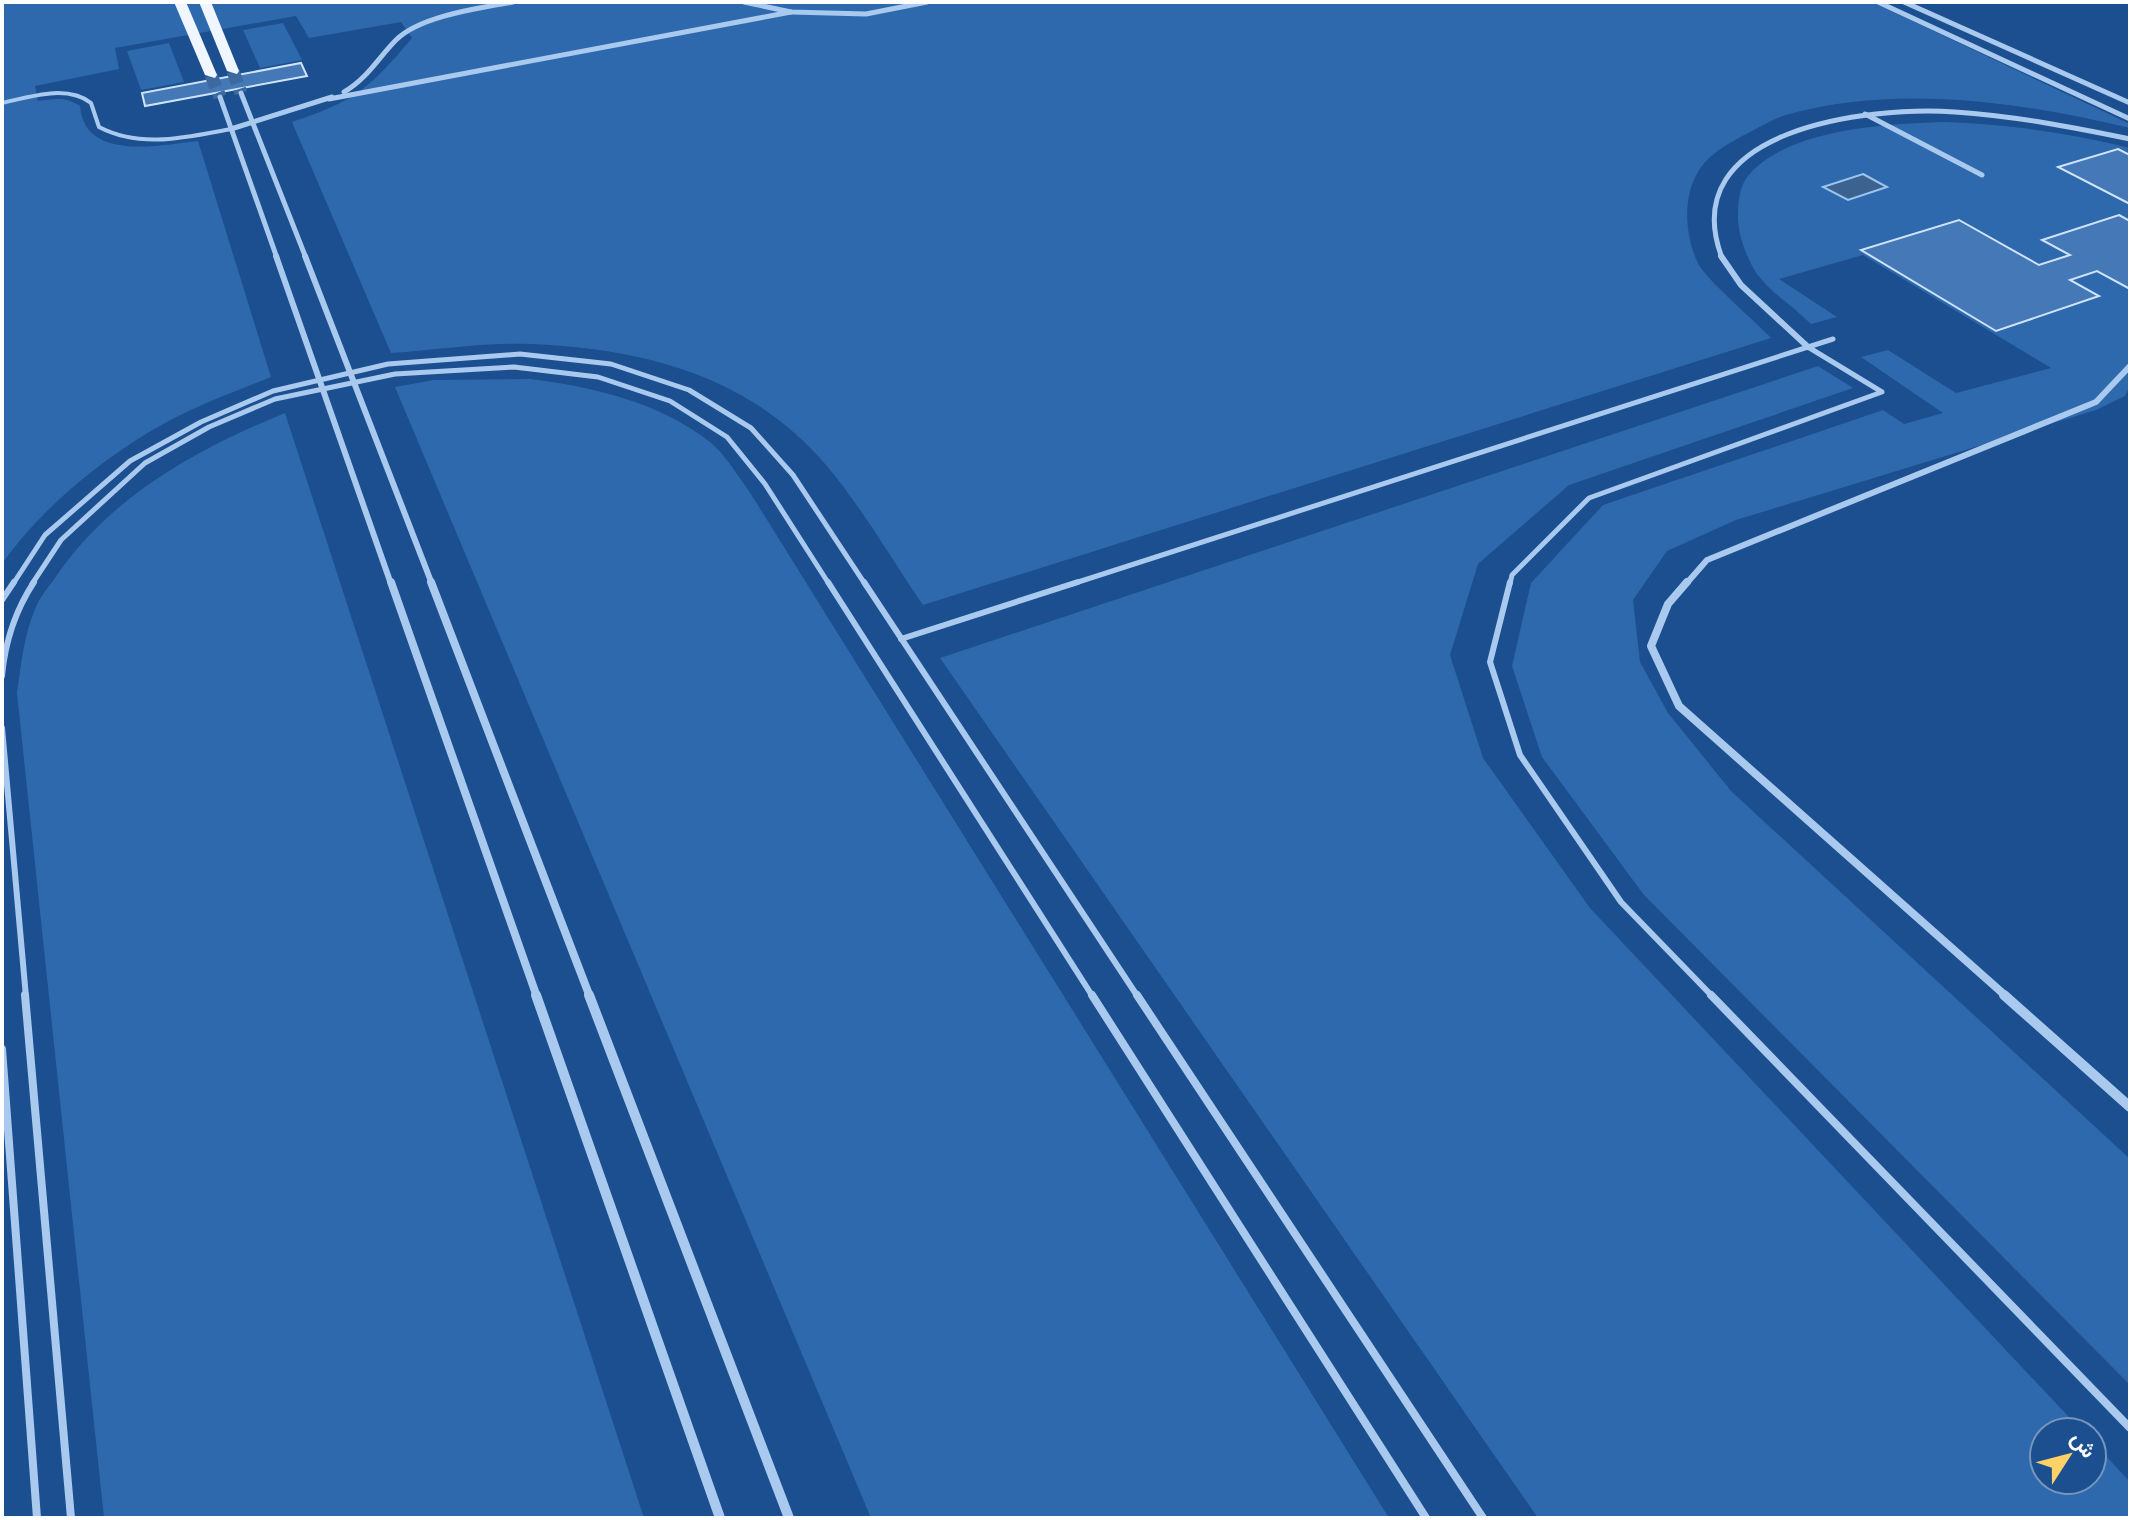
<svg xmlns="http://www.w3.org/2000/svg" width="2132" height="1520" viewBox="0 0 2132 1520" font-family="Poppins,Vazirmatn,sans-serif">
<rect width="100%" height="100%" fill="#1b4f8f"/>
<g fill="#2e69ad">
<path d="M2,2H1872L2130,124V128C2021,102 1898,84 1789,114C1775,118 1762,126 1750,132C1731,142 1709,153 1698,172C1682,198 1685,238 1699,265C1709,282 1755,321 1771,338L923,605C892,560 861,506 826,465C749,375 644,349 531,344C485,342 437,350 391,353L292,122C355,101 369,89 412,38L401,22L309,38L296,16L115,48L119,69L35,86L38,101C55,99 65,96 80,106C85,162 159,145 198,141L271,377C244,388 217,398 191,410C123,441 44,503 2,564Z"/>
<path d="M283,23L302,60L260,68L243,30Z"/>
<path d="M169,43L184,82L141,90L127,51Z"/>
<path d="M1944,122C2008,124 2068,133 2130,148V386L2125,396L2096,410L1736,520L1667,551L1633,600L1640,662L1668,713L1731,791L2130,1159V1385L1644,895L1542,757L1512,666L1531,583L1603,505L1883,410L1904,424L1943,413L1861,357L1888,350L1956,393L2051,368L1863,255L1779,279L1837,317L1811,324C1795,308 1770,292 1757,274C1747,259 1738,235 1738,217C1738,203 1739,187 1748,176C1788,128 1887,124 1944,122Z"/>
<path d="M1818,366L1853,388L1569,485L1478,564L1450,655L1483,758L1590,908L2083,1432H2044V1480H2092V1441L2130,1482V1518H1538L940,658Z"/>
<path d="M530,379C593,387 659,402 710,442C725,454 737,475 749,491L1389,1518H871L395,387L434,380Z"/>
<path d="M285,413L644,1518H104L17,693C21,665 24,635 35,609C39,598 48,588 55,578C109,497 197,449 285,413Z"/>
</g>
<path fill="#3c6290" stroke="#9cc4f0" stroke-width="2" d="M1863,174L1887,187L1848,200L1823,187Z"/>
<g fill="#4478b7" stroke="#cfe3fa" stroke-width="2">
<path d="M301,63L307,76L145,106L142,93Z"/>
<path d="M2118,149L2130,155V204L2058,167Z"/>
<path d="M2119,215L2130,221V289L2097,271L2070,280L2099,296L1996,331L1861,250L1959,220L2039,265L2070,255L2042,240Z"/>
</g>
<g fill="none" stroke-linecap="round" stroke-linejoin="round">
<g stroke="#3d69a0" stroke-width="13" stroke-dasharray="13 6" stroke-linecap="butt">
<path d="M233,71L241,93"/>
<path d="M211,75L220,97"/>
</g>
<path stroke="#a9c9ee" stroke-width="4" d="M2,103C29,97 67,84 91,103L99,127C141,149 187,137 231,129"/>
<g stroke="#a9c9ee" stroke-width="5">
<path d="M13,584L45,535L130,461L201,422L273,391L388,364L520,354L611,364L689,390L751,428L793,475L865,584"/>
<path d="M32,584L61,540L145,463L209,427L275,399L395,374L514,367L598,377L670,401L727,437L765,484L829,584"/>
<path d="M1072,584L1833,339"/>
<path d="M1510,584L1512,575L1589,498L1882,392L1808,347"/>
</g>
<g stroke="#a9c9ee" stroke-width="6">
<path d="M828,582L1093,997"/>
<path d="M864,582L1138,997"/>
<path d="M1510,582L1490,662L1520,755L1621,902L1713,997"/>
<path d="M2,600L14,582"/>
<path d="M901,639L1078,582"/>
<path d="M2,676C5,642 15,611 34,582"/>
<path d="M2,728L26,997"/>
</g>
<g stroke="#a9c9ee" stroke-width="8">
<path d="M25,995L71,1518"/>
<path d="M1092,995L1426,1518"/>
<path d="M1137,995L1483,1518"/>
<path d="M1711,995L2130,1428"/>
<path d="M2,1049L37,1518"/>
</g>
<g stroke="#a9c9ee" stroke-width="5">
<path d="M744,2L791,12L866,14L927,2"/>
<path d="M1878,2L2130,119"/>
<path d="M1904,2L2130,103"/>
<path d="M344,92C367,79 378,58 396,40C420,16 480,8 513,2"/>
<path d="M241,93L306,258"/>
<path d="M220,97L277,258"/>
<path d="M329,99L791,12"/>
<path d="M1865,114L1982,175"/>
<path d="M231,129L332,97"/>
<path d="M1722,258C1673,128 1870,106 1955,112C2014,116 2072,127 2130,139"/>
</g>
<g stroke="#a9c9ee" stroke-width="6">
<path d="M276,256L391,584"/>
<path d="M305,256L432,584"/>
<path d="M1721,256L1741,285L1808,347"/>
<path d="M1686,584L1707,560L2096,402L2130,366"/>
</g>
<g stroke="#a9c9ee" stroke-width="8">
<path d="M391,582L537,997"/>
<path d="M431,582L590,997"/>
<path d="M1687,582L1668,604L1651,646L1679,706L2007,997"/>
</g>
<g stroke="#a9c9ee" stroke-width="10">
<path d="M536,995L720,1518"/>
<path d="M589,995L789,1518"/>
<path d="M2004,995L2130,1107"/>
</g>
<g fill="#f0f6ff" fill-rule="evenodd">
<path d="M174,2H186L217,75L215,78L205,75Z"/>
<path d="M199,2H211L239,71L237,74L227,71Z"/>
</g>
</g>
<rect width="2132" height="1520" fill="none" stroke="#ffffff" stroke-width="8"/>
<g transform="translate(2068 1456) rotate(54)"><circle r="38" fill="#1b4f8f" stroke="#7695bc" stroke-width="2"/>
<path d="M0-6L14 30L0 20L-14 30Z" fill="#ffd166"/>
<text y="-12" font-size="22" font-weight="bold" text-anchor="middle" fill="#ffffff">ش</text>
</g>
</svg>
